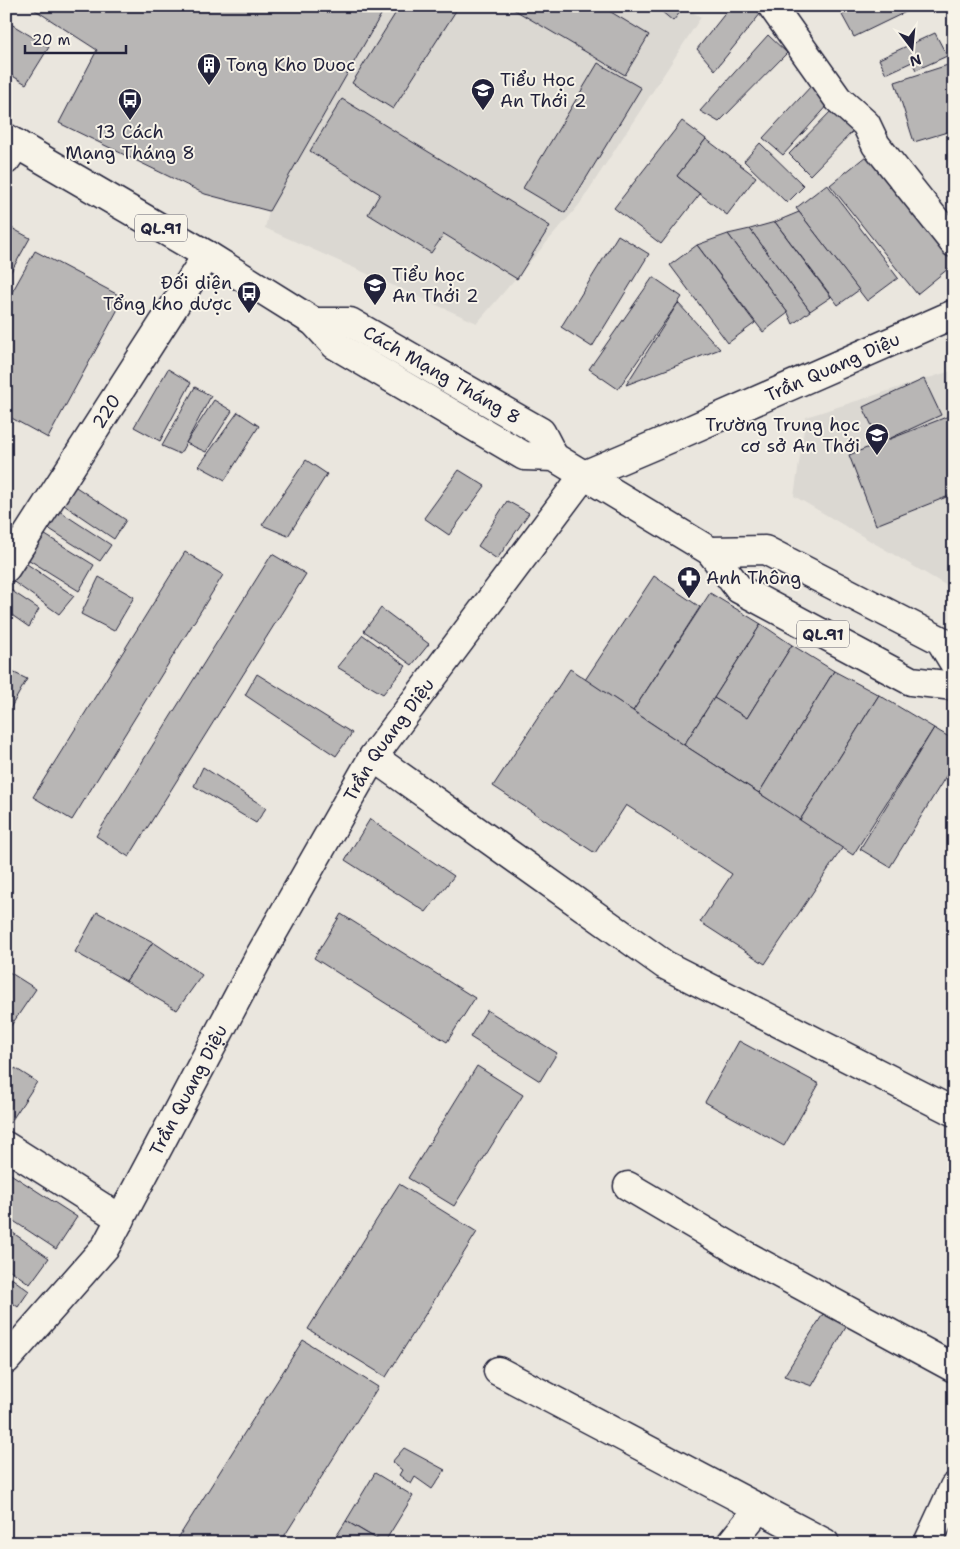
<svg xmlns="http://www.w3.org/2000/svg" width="960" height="1549" viewBox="0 0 960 1549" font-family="'Shantell Sans',sans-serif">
<rect width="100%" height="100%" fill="#eae6de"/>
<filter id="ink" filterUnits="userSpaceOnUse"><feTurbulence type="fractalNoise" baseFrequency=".02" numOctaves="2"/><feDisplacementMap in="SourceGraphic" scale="10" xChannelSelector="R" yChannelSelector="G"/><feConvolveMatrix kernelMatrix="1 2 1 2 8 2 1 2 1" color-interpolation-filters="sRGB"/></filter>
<g filter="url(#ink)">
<g fill="#dbd8d2">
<path d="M386,6H682L701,17L579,205L477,323L265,228L269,211Z"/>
<path d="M954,370V590L794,496L806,417Z"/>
</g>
<g fill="#b8b6b5" stroke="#22223b">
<path d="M29,6H386L269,211L205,194L59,123L97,50Z"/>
<path d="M400,6H459L393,109L352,83Z"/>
<path d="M508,6H601L649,35L625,75Z"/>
<path d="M655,6H685L673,21Z"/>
<path d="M731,6H757L761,13L715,70L697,49Z"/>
<path d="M860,6H916V7L854,37L842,15Z"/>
<path d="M6,21L49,47L26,84L6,72Z"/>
<path d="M935,33L947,56L916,70L912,62L886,74L879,59Z"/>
<path d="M768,35L787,53L719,122L700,111Z"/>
<path d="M598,63L641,88L565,213L523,188Z"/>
<path d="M954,63V130L914,142L895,82Z"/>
<path d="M812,85L831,102L783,155L763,138Z"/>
<path d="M342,99L550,226L517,279L444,234L431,253L368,214L380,194L310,151Z"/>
<path d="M836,106L857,127L810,175L789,154Z"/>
<path d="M682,121L706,139L677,176L700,194L661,244L614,208Z"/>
<path d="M706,139L756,177L727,215L677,176Z"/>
<path d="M760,143L804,186L787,203L744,161Z"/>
<path d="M871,152L954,256V264L917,294L830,185Z"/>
<path d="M827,184L898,278L867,301L796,208Z"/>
<path d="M799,212L859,290L838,305L775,222Z"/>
<path d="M775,222L831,297L810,311L750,229Z"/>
<path d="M6,225L30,238L8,277L6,276Z"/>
<path d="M750,229L810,311L793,324L788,313L728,234Z"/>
<path d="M728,234L788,313L763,332L697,245Z"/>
<path d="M618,235L649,254L592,347L561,327Z"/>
<path d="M697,245L755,323L728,343L670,265Z"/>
<path d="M35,251L124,298L48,438L6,415V303Z"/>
<path d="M653,277L682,297L618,389L589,369Z"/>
<path d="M678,303L720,349L626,385Z"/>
<path d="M168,369L191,383L160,441L134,427Z"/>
<path d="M924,379L941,415L880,443L863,407Z"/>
<path d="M195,387L211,396L180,454L162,446Z"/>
<path d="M214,400L232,411L206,452L186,443Z"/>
<path d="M238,412L259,426L225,480L199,466Z"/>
<path d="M954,414V494L876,525L849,455Z"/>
<path d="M306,460L327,474L288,536L262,525Z"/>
<path d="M459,470L485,486L449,535L424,518Z"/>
<path d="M76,487L126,520L114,539L61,503Z"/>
<path d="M507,501L529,513L497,559L478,546Z"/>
<path d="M59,511L111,545L100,561L48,528Z"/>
<path d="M42,533L94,565L79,591L26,558Z"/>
<path d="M185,552L223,575L72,820L33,797Z"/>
<path d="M272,554L306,574L129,857L96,836Z"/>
<path d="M24,562L74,596L59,614L11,580Z"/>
<path d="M654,576L700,607L633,711L585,680Z"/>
<path d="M99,577L134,597L114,631L81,614Z"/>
<path d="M6,587L39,609L29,627L6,611Z"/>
<path d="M710,593L761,624L684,745L633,711Z"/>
<path d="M381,608L429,644L412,665L364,631Z"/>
<path d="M761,624L792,645L747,718L714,698Z"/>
<path d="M363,635L406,666L383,694L337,667Z"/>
<path d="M792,645L834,671L759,793L684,745L714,698L747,718Z"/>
<path d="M6,669L27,679L6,716Z"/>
<path d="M570,669L684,745L843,847L765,964L700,922L732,874L626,805L595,853L493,786Z"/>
<path d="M834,671L879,695L800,820L759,793Z"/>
<path d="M257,674L352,733L336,756L245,695Z"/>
<path d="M879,695L934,728L853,855L800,820Z"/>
<path d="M934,728L954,740V763L890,867L860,849Z"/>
<path d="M203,767L266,808L256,823L194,786Z"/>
<path d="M370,819L454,876L426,912L345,860Z"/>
<path d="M97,912L153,942L126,981L75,952Z"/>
<path d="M341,914L475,998L447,1042L314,958Z"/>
<path d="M153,942L202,975L177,1010L126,981Z"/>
<path d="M6,970L36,989L6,1033Z"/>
<path d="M487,1010L557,1053L540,1081L470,1037Z"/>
<path d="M739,1041L819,1084L784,1146L705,1102Z"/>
<path d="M477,1066L523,1095L454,1206L408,1178Z"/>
<path d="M15,1068L37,1082L10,1123L6,1121V1081Z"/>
<path d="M6,1171L77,1217L56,1249L6,1216Z"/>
<path d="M399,1184L477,1232L386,1377L308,1329Z"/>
<path d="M6,1228L49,1258L30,1284L6,1267Z"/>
<path d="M6,1274L29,1291L18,1307L6,1298Z"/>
<path d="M825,1311L849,1322L812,1386L784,1376Z"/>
<path d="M303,1340L378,1387L280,1543H175Z"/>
<path d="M404,1448L445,1470L432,1489L415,1477L411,1484L399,1475L402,1470L392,1462Z"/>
<path d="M375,1473L413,1496L384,1543L346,1521Z"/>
<path d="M346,1521L380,1541L379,1543H332Z"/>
</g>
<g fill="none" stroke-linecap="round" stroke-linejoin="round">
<g stroke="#22223b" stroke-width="31">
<g id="minor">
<path d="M772,6L838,99L866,124L876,145L954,243"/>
<path d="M6,160L17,144"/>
<path id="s1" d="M6,568L207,255"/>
<path d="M373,757L665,965L954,1112"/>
<path d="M6,1146L121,1219"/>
<path d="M628,1186L747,1256L954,1368"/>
<path id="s2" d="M6,1360L106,1246L259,957L373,757L584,475L683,433L954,314"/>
<path d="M498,1371L825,1543"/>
<path d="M731,1543L759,1508"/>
<path d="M928,1543L954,1487"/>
</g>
</g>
<g stroke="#22223b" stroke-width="31">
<g id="highway">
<path d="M6,138L207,255L314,322L335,345L524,456L554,457L710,551L739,589L911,681L954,686"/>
<path id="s3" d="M314,322H350L541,432L554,457"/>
<path d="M710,551L765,550L940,640L954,663"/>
</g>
</g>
<use href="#minor" stroke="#f7f3e8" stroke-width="28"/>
<use href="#highway" stroke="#f7f3e8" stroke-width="28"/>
</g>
</g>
<defs>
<g id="building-pin" transform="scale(1.25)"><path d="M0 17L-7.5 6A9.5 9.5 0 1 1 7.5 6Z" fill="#22223b" stroke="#f7f3e8"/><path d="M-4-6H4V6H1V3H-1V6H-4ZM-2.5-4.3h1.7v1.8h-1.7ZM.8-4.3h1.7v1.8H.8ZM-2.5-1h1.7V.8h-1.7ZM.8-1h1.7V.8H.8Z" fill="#fff"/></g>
<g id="school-pin" transform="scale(1.25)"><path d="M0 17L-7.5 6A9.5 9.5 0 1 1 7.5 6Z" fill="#22223b" stroke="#f7f3e8"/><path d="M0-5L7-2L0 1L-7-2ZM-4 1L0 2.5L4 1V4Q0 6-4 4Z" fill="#fff"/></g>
<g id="bus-pin" transform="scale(1.25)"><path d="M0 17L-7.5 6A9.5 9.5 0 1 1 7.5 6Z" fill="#22223b" stroke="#f7f3e8"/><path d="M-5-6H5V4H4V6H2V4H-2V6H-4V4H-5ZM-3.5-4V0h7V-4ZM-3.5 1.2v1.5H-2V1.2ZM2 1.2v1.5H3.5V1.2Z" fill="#fff"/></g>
<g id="pharmacy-pin" transform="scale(1.25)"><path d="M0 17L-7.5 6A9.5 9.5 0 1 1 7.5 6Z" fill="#22223b" stroke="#f7f3e8"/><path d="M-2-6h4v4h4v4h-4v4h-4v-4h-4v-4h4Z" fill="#fff"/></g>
</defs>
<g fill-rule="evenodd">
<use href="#building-pin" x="209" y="65"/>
<use href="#school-pin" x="483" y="90"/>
<use href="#bus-pin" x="130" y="100"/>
<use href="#school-pin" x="375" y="285"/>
<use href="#bus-pin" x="249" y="293"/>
<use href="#school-pin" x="877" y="435"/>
<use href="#pharmacy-pin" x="689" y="578"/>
</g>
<g text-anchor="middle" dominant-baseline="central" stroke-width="4" stroke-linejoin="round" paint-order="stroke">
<g fill="#f7f3e8" stroke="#62616f" stroke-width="1">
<rect x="135" y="214.5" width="52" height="27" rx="4"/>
<rect x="797" y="620.5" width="52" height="27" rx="4"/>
</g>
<g font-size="16" font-weight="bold" fill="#22223b">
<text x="161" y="228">QL.91</text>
<text x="823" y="634">QL.91</text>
</g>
<g font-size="18" fill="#22223b" stroke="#f7f3e8" text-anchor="start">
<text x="226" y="65">Tong Kho Duoc</text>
<text x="500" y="80">Tiểu Học<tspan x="500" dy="21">An Thới 2</tspan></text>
<text x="130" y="132" text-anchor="middle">13 Cách<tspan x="130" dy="21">Mạng Tháng 8</tspan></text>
<text x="392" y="275">Tiểu học<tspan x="392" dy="21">An Thới 2</tspan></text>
<text x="232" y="283" text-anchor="end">Đối diện<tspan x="232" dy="21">Tổng kho dược</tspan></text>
<text x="860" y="425" text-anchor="end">Trường Trung học<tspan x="860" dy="21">cơ sở An Thới</tspan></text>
<text x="706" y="578">Anh Thông</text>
</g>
<g font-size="18" fill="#22223b" stroke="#f7f3e8">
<text stroke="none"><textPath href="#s2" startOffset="1332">Trần Quang Diệu</textPath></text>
<text stroke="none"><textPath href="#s3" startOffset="142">Cách Mạng Tháng 8</textPath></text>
<text stroke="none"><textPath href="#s1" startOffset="186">220</textPath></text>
<text stroke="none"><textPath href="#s2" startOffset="732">Trần Quang Diệu</textPath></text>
<text stroke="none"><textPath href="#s2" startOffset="328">Trần Quang Diệu</textPath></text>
</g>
</g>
<rect width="960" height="1549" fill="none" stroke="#f7f3e8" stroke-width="25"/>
<rect x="12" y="12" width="935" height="1524" fill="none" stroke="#22223b" stroke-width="2" filter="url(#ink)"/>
<g transform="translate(912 48) rotate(164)" stroke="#f7f3e8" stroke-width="4" paint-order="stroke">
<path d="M0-4L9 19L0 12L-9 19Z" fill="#22223b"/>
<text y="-8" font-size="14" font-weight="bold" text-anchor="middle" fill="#22223b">N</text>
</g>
<path d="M25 45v8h101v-8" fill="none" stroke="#22223b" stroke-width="2.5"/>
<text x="32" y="45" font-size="15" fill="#22223b" stroke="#f7f3e8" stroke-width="4" paint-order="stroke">20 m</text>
</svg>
